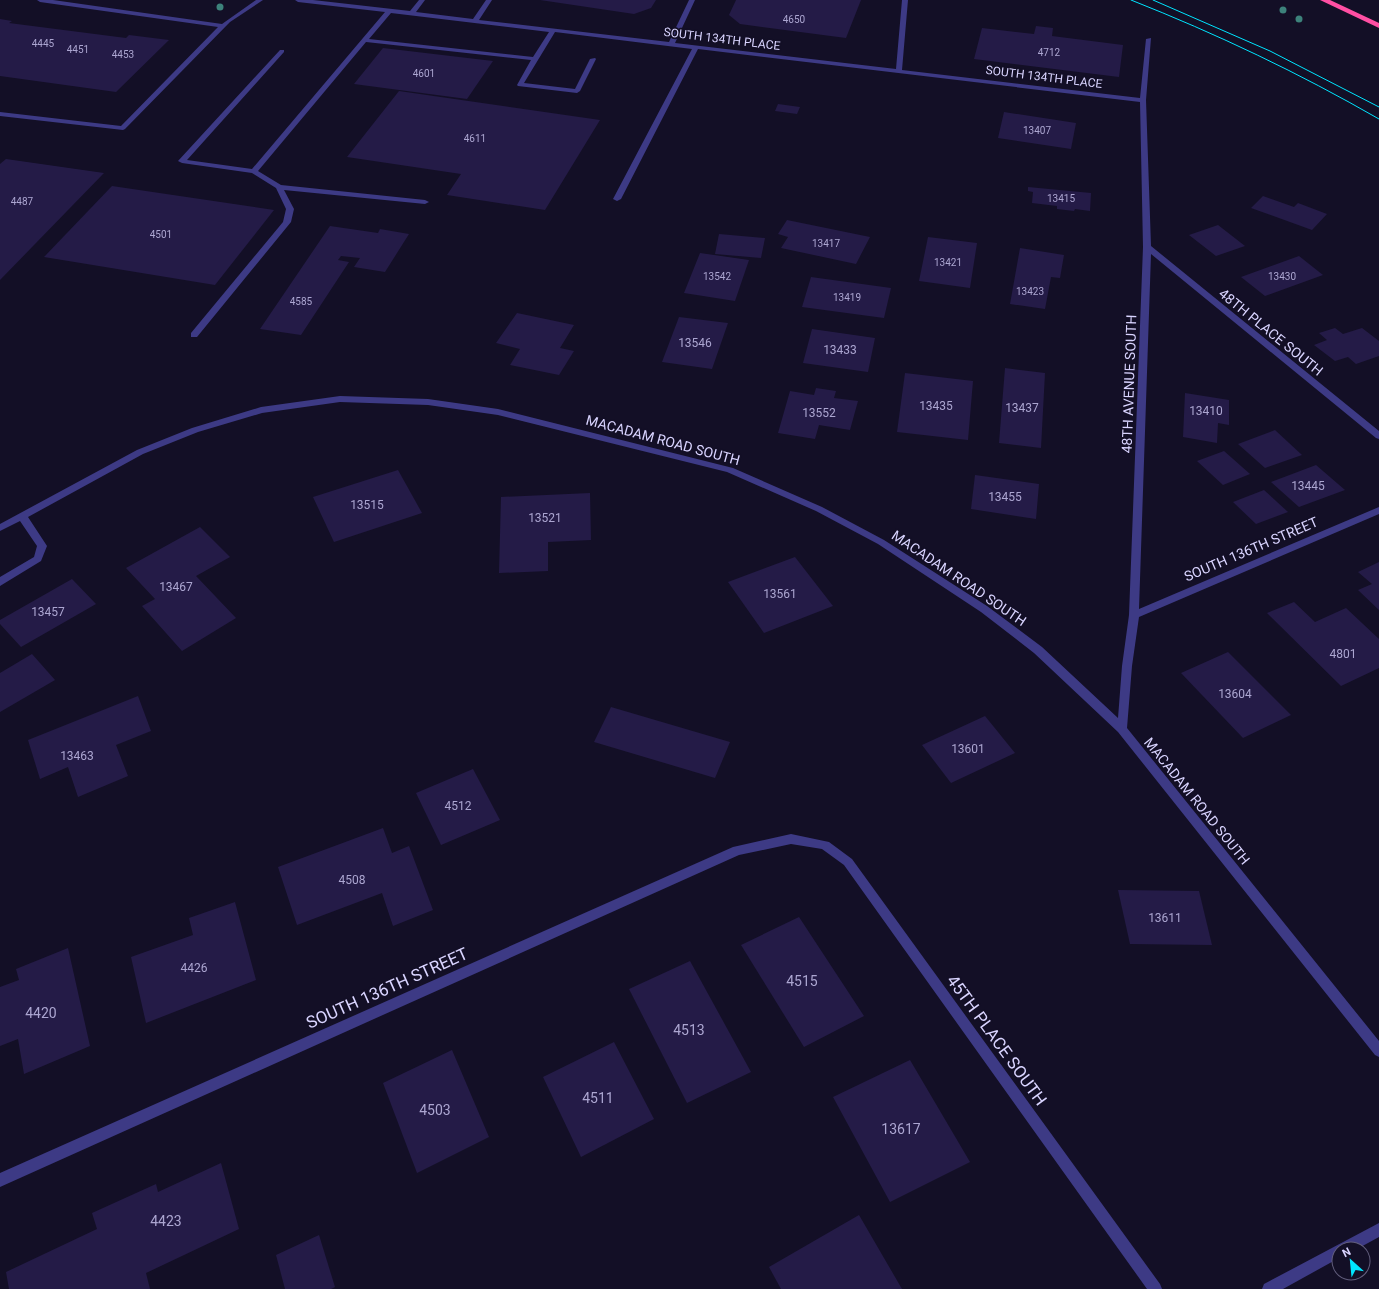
<svg xmlns="http://www.w3.org/2000/svg" width="1379" height="1289" viewBox="0 0 1379 1289" font-family="Roboto,sans-serif">
<rect width="100%" height="100%" fill="#130f26"/>
<g fill="#241b47">
<path d="M540,0H656L651,8L634,14Z"/>
<path d="M736,0H861L846,38L740,24L729,15Z"/>
<path d="M0,19L12,21L9,23L126,38L129,35L169,40L116,92L0,76Z"/>
<path d="M1036,26L1053,28L1052,36L1123,45L1119,77L974,59L982,28L1034,34Z"/>
<path d="M383,48L493,61L467,99L354,84Z"/>
<path d="M399,91L600,120L545,210L447,195L461,174L347,157Z"/>
<path d="M778,104L800,107L797,114L775,111Z"/>
<path d="M1004,112L1076,123L1071,149L998,138Z"/>
<path d="M6,159L104,173L0,280V164Z"/>
<path d="M112,186L274,210L215,285L44,257Z"/>
<path d="M1028,187L1091,193L1090,211L1075,209L1074,211L1057,209V206L1032,203L1033,192L1028,191Z"/>
<path d="M1263,196L1294,207L1298,203L1327,214L1312,230L1251,208Z"/>
<path d="M787,220L870,237L856,264L781,248L788,237L778,234Z"/>
<path d="M1218,225L1245,246L1216,256L1189,235Z"/>
<path d="M330,226L378,233L380,229L409,234L385,272L354,267L360,258L341,256L338,260L349,262L301,335L260,329Z"/>
<path d="M719,234L765,238L761,258L715,254Z"/>
<path d="M928,237L977,243L970,288L919,281Z"/>
<path d="M1020,248L1064,255L1060,278L1051,277L1045,309L1010,304Z"/>
<path d="M700,253L749,260L735,301L684,293Z"/>
<path d="M1299,256L1323,275L1265,296L1241,277Z"/>
<path d="M811,277L891,288L884,318L802,307Z"/>
<path d="M517,313L574,325L560,348L574,351L559,375L510,365L520,349L496,343Z"/>
<path d="M679,317L728,323L712,369L662,362Z"/>
<path d="M1335,328L1343,334L1362,328L1379,341V356L1356,364L1348,357L1335,361L1314,345L1327,340L1319,333Z"/>
<path d="M812,329L875,338L868,372L803,363Z"/>
<path d="M1005,368L1045,373L1041,448L999,443Z"/>
<path d="M905,373L973,381L968,440L897,432Z"/>
<path d="M816,388L836,391L834,398L858,401L850,430L819,425L815,439L778,433L790,391L814,395Z"/>
<path d="M1185,393L1229,400V425L1218,423L1217,443L1183,437Z"/>
<path d="M1275,430L1302,455L1265,468L1238,444Z"/>
<path d="M1224,451L1250,474L1223,485L1197,461Z"/>
<path d="M1316,465L1345,490L1299,507L1271,482Z"/>
<path d="M398,470L422,513L334,542L313,497Z"/>
<path d="M975,475L1039,484L1036,519L971,509Z"/>
<path d="M1264,490L1288,512L1256,524L1233,502Z"/>
<path d="M590,493L591,540L548,542V571L499,573L501,497Z"/>
<path d="M200,527L230,557L196,576L236,618L182,651L142,606L155,599L126,568Z"/>
<path d="M795,557L833,606L764,633L728,582Z"/>
<path d="M1379,562V610L1358,590L1372,584L1358,572Z"/>
<path d="M72,579L96,604L21,647L0,624V620Z"/>
<path d="M1294,602L1315,622L1346,608L1379,639V668L1341,686L1267,613Z"/>
<path d="M1228,652L1291,715L1243,738L1181,673Z"/>
<path d="M32,654L55,680L0,712V673Z"/>
<path d="M138,696L151,731L116,745L128,776L78,797L68,767L40,779L28,740Z"/>
<path d="M611,707L730,742L715,778L594,742Z"/>
<path d="M985,716L1015,753L951,783L922,745Z"/>
<path d="M473,769L500,820L441,845L416,793Z"/>
<path d="M383,828L392,853L409,846L433,910L393,926L382,893L297,925L278,867Z"/>
<path d="M1118,890L1199,891L1212,945L1130,944Z"/>
<path d="M235,902L256,980L146,1023L131,957L193,935L189,918Z"/>
<path d="M799,917L864,1016L804,1047L741,945Z"/>
<path d="M68,948L90,1046L24,1074L18,1039L0,1046V987L19,980L16,969Z"/>
<path d="M690,961L751,1072L687,1103L629,989Z"/>
<path d="M614,1042L654,1119L581,1157L543,1077Z"/>
<path d="M452,1050L489,1137L417,1173L383,1083Z"/>
<path d="M910,1060L970,1162L890,1202L833,1097Z"/>
<path d="M221,1163L239,1229L146,1273L150,1289H9L6,1272L97,1229L92,1213L156,1184L158,1192Z"/>
<path d="M859,1215L902,1289H781L769,1267Z"/>
<path d="M319,1235L335,1287L331,1289H285L276,1255Z"/>
</g>
<g fill="none" stroke-linecap="round" stroke-linejoin="round">
<g fill="#3d3a85" fill-rule="evenodd">
<path d="M37,0H53L222,24L256,0H263L230,22L125,129L123,130L0,116V112L121,126L218,27L40,2Z"/>
<path d="M295,0H313L410,11L419,0H425L416,12L473,19L486,0H492L479,20L669,42L689,0H695L675,43L896,69L902,0H908L902,70L1140,98L1146,39L1151,38L1146,100L1151,246L1379,431V439L1376,438L1151,254L1139,609L1379,507V514L1139,617L1132,666L1127,728L1379,1041V1057L1375,1055L1118,732L1034,653L981,612L878,544L816,511L727,472L498,415L428,405L340,402L262,413L198,432L143,454L28,517L47,546L41,561L0,586V577L34,557L37,546L20,521L0,531V524L137,450L192,428L261,407L340,396L428,399L498,409L733,468L822,507L884,540L987,606L1042,647L1118,718L1122,666L1129,615L1143,247L1140,102L698,49L621,199L617,201L613,199L692,49L555,32L524,83L575,89L590,59L595,58L596,59L580,91L577,93L518,86L517,85L531,60L366,42L258,171L281,185L425,200L429,202L425,204L284,190L294,209L291,222L197,337H191V333L283,222L286,209L276,188L252,173L182,163L178,161L280,50H284V52L187,160L252,169L385,12L298,2ZM391,13L549,32L533,57L369,39Z"/>
<path d="M791,834L829,842L852,859L1160,1284L1162,1289H1147L844,865L822,849L791,844L739,855L0,1187V1173L733,847Z"/>
<path d="M1379,1223V1237L1357,1249H1339V1258L1283,1289H1262L1264,1284Z"/>
</g>
<path fill="#ff4fa3" fill-rule="evenodd" d="M1320,0H1330L1379,23V28Z"/>
<g stroke="#00e5ff" stroke-width="1">
<path d="M1131,0C1217,34 1299,73 1379,119"/>
<path d="M1153,0L1270,51L1379,107"/>
</g>
</g>
<g fill="#3d827b">
<circle cx="220" cy="7" r="3.5"/>
<circle cx="1283" cy="10" r="3.5"/>
<circle cx="1299" cy="19" r="3.5"/>
</g>
<g text-anchor="middle" dominant-baseline="central" stroke-width="3.5" stroke-linejoin="round" paint-order="stroke">
<g font-size="10" fill="#aca6d1">
<text x="794" y="19">4650</text>
<text x="43" y="43">4445</text>
<text x="78" y="49">4451</text>
<text x="1049" y="52">4712</text>
<text x="123" y="54">4453</text>
<text x="424" y="73">4601</text>
<text x="1037" y="130">13407</text>
<text x="475" y="138">4611</text>
<text x="1061" y="198">13415</text>
<text x="22" y="201">4487</text>
<text x="161" y="234">4501</text>
<text x="826" y="243">13417</text>
<text x="948" y="262">13421</text>
<text x="717" y="276">13542</text>
<text x="1282" y="276">13430</text>
<text x="1030" y="291">13423</text>
<text x="847" y="297">13419</text>
<text x="301" y="301">4585</text>
</g>
<g font-size="12" fill="#d9d4ff" stroke="#130f26">
<text transform="translate(722 39) rotate(7)">SOUTH 134TH PLACE</text>
<text transform="translate(1044 77) rotate(7)">SOUTH 134TH PLACE</text>
</g>
<g font-size="12" fill="#aca6d1">
<text x="695" y="343">13546</text>
<text x="840" y="350">13433</text>
<text x="936" y="406">13435</text>
<text x="1022" y="408">13437</text>
<text x="1206" y="411">13410</text>
<text x="819" y="413">13552</text>
<text x="1308" y="486">13445</text>
<text x="1005" y="497">13455</text>
<text x="367" y="505">13515</text>
<text x="545" y="518">13521</text>
<text x="176" y="587">13467</text>
<text x="780" y="594">13561</text>
<text x="48" y="612">13457</text>
<text x="1343" y="654">4801</text>
<text x="1235" y="694">13604</text>
<text x="968" y="749">13601</text>
<text x="77" y="756">13463</text>
<text x="458" y="806">4512</text>
<text x="352" y="880">4508</text>
<text x="1165" y="918">13611</text>
<text x="194" y="968">4426</text>
</g>
<g font-size="14" fill="#d9d4ff" stroke="#130f26">
<text transform="translate(1271 332) rotate(39)">48TH PLACE SOUTH</text>
<text transform="translate(1129 384) rotate(-88)">48TH AVENUE SOUTH</text>
<text transform="translate(663 440) rotate(15)">MACADAM ROAD SOUTH</text>
<text transform="translate(1251 549) rotate(-23)">SOUTH 136TH STREET</text>
<text transform="translate(959 578) rotate(34)">MACADAM ROAD SOUTH</text>
<text transform="translate(1197 801) rotate(51)">MACADAM ROAD SOUTH</text>
</g>
<g font-size="14" fill="#aca6d1">
<text x="802" y="981">4515</text>
<text x="41" y="1013">4420</text>
<text x="689" y="1030">4513</text>
<text x="598" y="1098">4511</text>
<text x="435" y="1110">4503</text>
<text x="901" y="1129">13617</text>
<text x="166" y="1221">4423</text>
</g>
<g font-size="17" fill="#d9d4ff" stroke="#130f26">
<text transform="translate(387 988) rotate(-24)">SOUTH 136TH STREET</text>
<text transform="translate(997 1040) rotate(54)">45TH PLACE SOUTH</text>
</g>
</g>
<g transform="translate(1351 1261) rotate(333)"><circle r="19" fill="#130f26" stroke="#625e7d"/>
<path d="M0-3L7 15L0 10L-7 15Z" fill="#00e5ff"/>
<text y="-6" font-size="11" font-weight="bold" text-anchor="middle" fill="#d9d4ff">N</text>
</g>
</svg>
